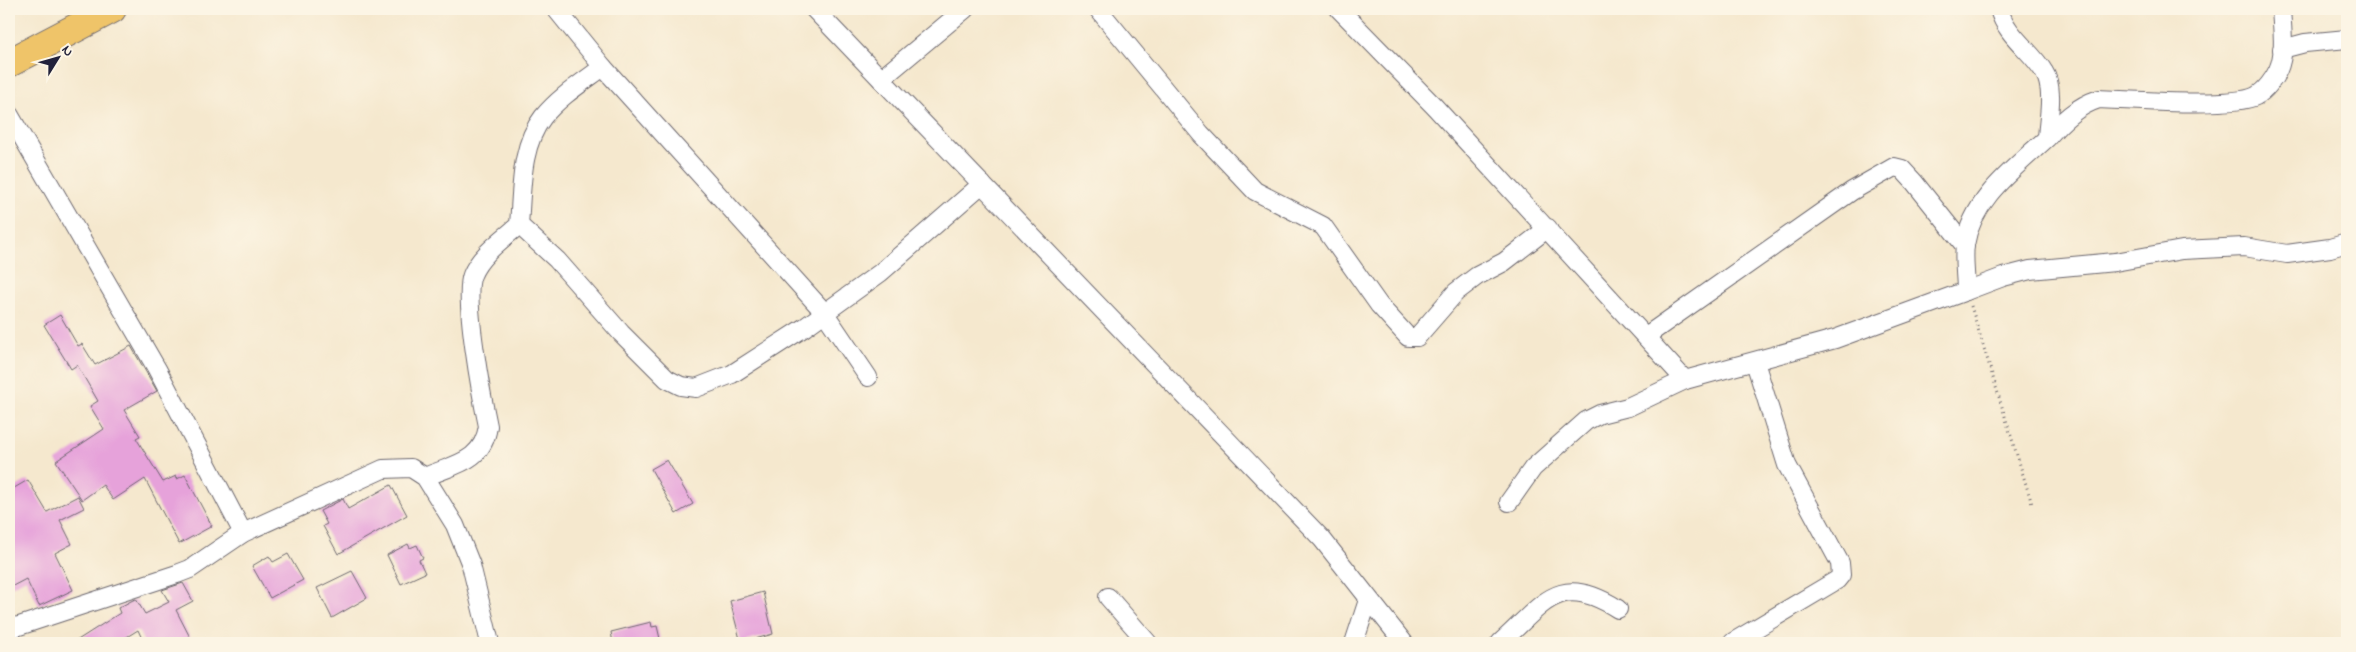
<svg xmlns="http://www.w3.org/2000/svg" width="2356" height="652" viewBox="0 0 2356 652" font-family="'Indie Flower',sans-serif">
<rect width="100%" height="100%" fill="#fcf5e5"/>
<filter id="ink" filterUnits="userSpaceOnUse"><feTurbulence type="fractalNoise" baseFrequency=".02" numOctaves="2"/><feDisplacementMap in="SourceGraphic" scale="10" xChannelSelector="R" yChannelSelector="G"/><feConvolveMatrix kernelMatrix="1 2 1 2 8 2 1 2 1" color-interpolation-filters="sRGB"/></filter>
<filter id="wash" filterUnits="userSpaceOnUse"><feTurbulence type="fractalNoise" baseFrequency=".0096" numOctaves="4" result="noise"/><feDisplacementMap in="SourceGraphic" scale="20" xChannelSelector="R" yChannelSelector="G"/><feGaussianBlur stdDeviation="1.12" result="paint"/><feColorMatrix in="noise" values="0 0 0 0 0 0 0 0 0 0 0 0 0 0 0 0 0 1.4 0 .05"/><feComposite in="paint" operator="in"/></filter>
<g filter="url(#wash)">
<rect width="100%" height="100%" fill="#f5e8ce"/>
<g id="blocks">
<g fill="#e6a2da">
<path d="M60,315L78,346L82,344L95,365L131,346L157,391L124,410L140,436L136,438L163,482L176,476L177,479L185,475L212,526L179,544L145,479L113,500L103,485L82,500L56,461L104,429L90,406L98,401L77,365L71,369L44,325Z"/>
<path d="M667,460L693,504L676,514L651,469Z"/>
<path d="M28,480L47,512L78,496L84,508L60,520L72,544L55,553L73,590L39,606L26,579L9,588V491Z"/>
<path d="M391,485L407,515L338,554L323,526L327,524L320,511L343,499L348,509Z"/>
<path d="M408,544L410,548L417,545L423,558L419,560L425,573L401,584L387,555Z"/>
<path d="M288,554L303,580L270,598L252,566L269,556L273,562Z"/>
<path d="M352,571L367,598L332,618L317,588Z"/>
<path d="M183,583L193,601L176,610L193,643H144L138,630L117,643H73L120,613L118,608L133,600L136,599L145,614L169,602L162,590Z"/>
<path d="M763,592L773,634L741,643L730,601Z"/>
<path d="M651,622L652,627L657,626L661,643H613L611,632Z"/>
</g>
</g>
</g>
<g filter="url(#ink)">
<use href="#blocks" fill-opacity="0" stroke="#6c676e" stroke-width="1"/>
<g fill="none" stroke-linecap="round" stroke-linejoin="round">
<g stroke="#6c676e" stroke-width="20">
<g id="street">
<path d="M556,9L603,67L824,312L868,377"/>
<path d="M814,9L881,79L965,9"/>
<path d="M1098,9L1201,134L1255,191L1323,226L1379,305L1408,337H1417L1456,292L1477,276L1504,262L1548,228"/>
<path d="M1339,9L1434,106L1685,380L1835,339L1966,291C1966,277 1963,260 1965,245C1972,199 2015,168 2047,138C2048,119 2055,89 2044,72C2031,50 2006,36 1999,9"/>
<path d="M2282,49L2305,43L2347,39"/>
<path d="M881,79L1322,539L1404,643"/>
<path d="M9,114L157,369L243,533"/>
<path d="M2047,138C2062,121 2077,106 2099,99C2130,100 2233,108 2256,96C2265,91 2274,79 2278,70C2286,52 2282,28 2281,9"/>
<path d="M519,225L557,260L621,333L667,379L681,386L696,388L732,374L805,327L880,273L982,184"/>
<path d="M1966,291L2003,277L2030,270L2115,262L2182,250L2244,247L2287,254L2330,248L2347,243"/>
<path d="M1646,336L1852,191L1894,167L1902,169L1914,182L1965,246"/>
<path d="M425,477C455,464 483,462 488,426C482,398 463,297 472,275C480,255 503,239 519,225C522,190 520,146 543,117C559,97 583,82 603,67"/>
<path d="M1509,502L1533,468L1586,421L1600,414L1628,407L1685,380"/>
<path d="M1108,597L1148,643"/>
<path d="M9,625L16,627L177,574L190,569L243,533L383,469L411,468L425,477L455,525L471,565L490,643"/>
<path d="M1733,642L1837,580L1841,575L1840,563L1787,465L1755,362"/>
<path d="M1354,643L1368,600"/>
<path d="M1500,643C1544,604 1558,571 1618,609"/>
</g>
</g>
<g stroke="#6c676e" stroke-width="30">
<path id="primary" d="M9,63L112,9"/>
</g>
<path stroke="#6c676e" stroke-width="3" stroke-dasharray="1 4" stroke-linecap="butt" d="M1971,306L2032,504"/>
<use href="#street" stroke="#fff" stroke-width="18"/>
<use href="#primary" stroke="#efc469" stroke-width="28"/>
</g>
</g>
<rect width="2356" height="652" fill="none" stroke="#fcf5e5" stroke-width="30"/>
<g transform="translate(58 58) rotate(53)" stroke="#fcf5e5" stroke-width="4" paint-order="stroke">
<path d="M0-4L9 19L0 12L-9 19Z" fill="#22223b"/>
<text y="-8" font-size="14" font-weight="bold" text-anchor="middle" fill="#22223b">N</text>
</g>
</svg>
